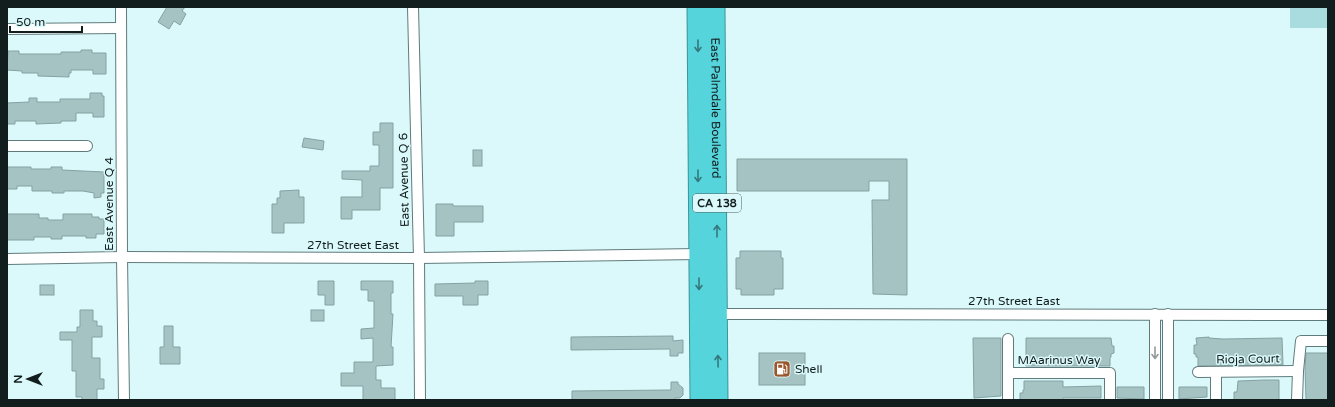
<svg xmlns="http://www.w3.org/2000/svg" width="1335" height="407" viewBox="0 0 1335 407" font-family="'Varela Round',sans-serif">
<rect width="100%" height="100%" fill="#dbf9fa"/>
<rect fill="#a8dcde" x="1290" y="7" width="38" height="21"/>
<g fill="#a6c3c4" stroke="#85a1a2">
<path d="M167,7H185L182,11L186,14L180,25L174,21L169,29L158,22Z"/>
<path d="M81,50H92V53H106V74H93V70H71V73H69V77L38,76V73H22V71L7,70L8,51H19V54H61V52H81Z"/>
<path d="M90,93H102V96H104V117H93V113H76V121H61V123L36,124V121H15V124H7V103L29,102V98H37V102H60V99H90Z"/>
<path d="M380,123H393V188H380V210H352V219H341V197H362V180L342,179V171H370V166H379V145H373V132H380Z"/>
<path d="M304,138L324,141L323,150L302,147Z"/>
<rect x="473" y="150" width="9" height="16"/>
<path d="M737,159H907V295L873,294L872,200H889V181H869V191H737Z"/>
<path d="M7,167H31V169H51V167H62V170L104,172V193H101V197L94,198V193L83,191H64V193H52V191H32V186H17V189H7Z"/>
<path d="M299,190V197H304V223H284V233H272V204H277V198H280V191Z"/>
<path d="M436,204H453V206H483V222H454V236H436Z"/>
<path d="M7,214H39V218H48V220H63V214H92V217H99V219H104V234H96V238H86V236H62V239H51V237H34V240H7Z"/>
<path d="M740,251H781V258H783V289H774V295H741V289H736V258H740Z"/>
<path d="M318,281H334V305H325V295H318Z"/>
<path d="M361,281H393V293H391V314H393L391,347H393V365L376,366V380H381V388H395V400H363V386H341V373H354V362H373V338L361,339V329L374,328V301H368V290H361Z"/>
<path d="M475,281H488V295H478V305H463V296H435V284L475,283Z"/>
<rect x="40" y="285" width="14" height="10"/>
<path d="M80,310H93V321H97V326H102V337H92V358H100V379H104V389H97V400H82V397H76V371H72V340H60V332H77V327H80Z"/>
<rect x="311" y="310" width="13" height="11"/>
<path d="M164,326H173V347H180V364H160V347H164Z"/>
<path d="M673,336V341L683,340V353H678V356H670V349L571,350V337Z"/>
<path d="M1209,337V338L1223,339L1282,338L1283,365L1198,366V357H1196V354H1194V345H1197L1196,338Z"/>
<path d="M973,338H1001V396L974,398Z"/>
<path d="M1026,338H1111L1112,346H1114V353L1111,354V357L1110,358V366H1026Z"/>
<rect x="759" y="353" width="46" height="32"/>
<path d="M1306,353H1328V400H1306L1305,368Z"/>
<path d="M1264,380H1279V400H1234V392H1237L1238,381Z"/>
<path d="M1024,381H1063V387L1101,386V398H1063V400H1020V393H1023V390H1024Z"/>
<path d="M671,382H678V384L683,388V395L680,398H675V400H572V391L671,390Z"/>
<path d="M1117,387H1144V399L1117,398Z"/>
<path d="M1179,387H1207V397L1179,399Z"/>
</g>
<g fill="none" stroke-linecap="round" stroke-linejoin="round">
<g stroke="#607b7c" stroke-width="12">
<g id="street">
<path d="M121,7L122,257L124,400"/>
<path d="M413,7L419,258L420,400"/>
<path d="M7,29L121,28"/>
<path d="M7,146H87"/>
<path d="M7,259L122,257L419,258L699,254"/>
<path d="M714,314L1328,315"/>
<path d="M1008,339V400"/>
<path d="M1198,372L1298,371"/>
<path d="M1008,373H1110V400"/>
<path d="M1155,400V314"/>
<path d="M1168,400V314"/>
<path d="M1216,400V372"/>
<path d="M1297,400L1298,371L1301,341H1328"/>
</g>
</g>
<g stroke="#3e9498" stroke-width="21">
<g id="highway">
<path d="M697,7L700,400"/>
<path id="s1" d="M715,7L718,400"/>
</g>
</g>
<use href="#street" stroke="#fff" stroke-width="10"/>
<use href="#highway" stroke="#56d4db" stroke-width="19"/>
</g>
<defs><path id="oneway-shaft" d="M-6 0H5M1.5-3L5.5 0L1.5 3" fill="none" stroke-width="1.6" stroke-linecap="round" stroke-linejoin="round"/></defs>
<g stroke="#34787c">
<use href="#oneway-shaft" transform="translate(698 46) rotate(90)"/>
<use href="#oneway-shaft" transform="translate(698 176) rotate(90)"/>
<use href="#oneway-shaft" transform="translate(717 231) rotate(-90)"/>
<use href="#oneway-shaft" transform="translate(699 284) rotate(90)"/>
<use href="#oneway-shaft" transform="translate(718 361) rotate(-91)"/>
</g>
<use stroke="#949999" href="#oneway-shaft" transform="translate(1155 353) rotate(90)"/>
<defs>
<g id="fuel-square" transform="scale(0.9)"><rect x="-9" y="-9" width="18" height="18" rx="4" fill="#9b552b" stroke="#dbf9fa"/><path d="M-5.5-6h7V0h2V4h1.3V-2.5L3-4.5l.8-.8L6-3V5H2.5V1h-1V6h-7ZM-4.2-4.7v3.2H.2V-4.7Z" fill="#fff"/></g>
</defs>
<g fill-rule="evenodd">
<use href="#fuel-square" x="782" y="369"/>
</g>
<g text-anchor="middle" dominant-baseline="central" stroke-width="3" stroke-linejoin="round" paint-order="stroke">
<rect fill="#dbf9fa" stroke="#4e5f5f" stroke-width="1" x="693" y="194" width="48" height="18" rx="3"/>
<g font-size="11" font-weight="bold" fill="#121d1d">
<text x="717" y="203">CA 138</text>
</g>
<g font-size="12" fill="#121d1d" stroke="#dbf9fa">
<text stroke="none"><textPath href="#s1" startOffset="101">East Palmdale Boulevard</textPath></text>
<text transform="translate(404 180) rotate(-91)">East Avenue Q 6</text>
<text transform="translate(109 204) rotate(-90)">East Avenue Q 4</text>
<text x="353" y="245">27th Street East</text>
<text x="1014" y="301">27th Street East</text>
<text transform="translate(1248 359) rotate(-1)">Rioja Court</text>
<text x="1059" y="360">MAarinus Way</text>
</g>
<g font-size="12" fill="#121d1d" stroke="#dbf9fa" text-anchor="start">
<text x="795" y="369">Shell</text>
</g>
</g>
<rect width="1335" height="407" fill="none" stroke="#121d1d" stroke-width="16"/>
<g transform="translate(28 379) rotate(270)" stroke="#dbf9fa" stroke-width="3" paint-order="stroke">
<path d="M0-3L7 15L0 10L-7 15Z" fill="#121d1d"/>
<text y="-6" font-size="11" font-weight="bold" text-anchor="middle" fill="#121d1d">N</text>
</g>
<path d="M10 26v6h72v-6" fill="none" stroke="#121d1d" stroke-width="2"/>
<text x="16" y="26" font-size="12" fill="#121d1d" stroke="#dbf9fa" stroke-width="3" paint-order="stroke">50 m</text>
</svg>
